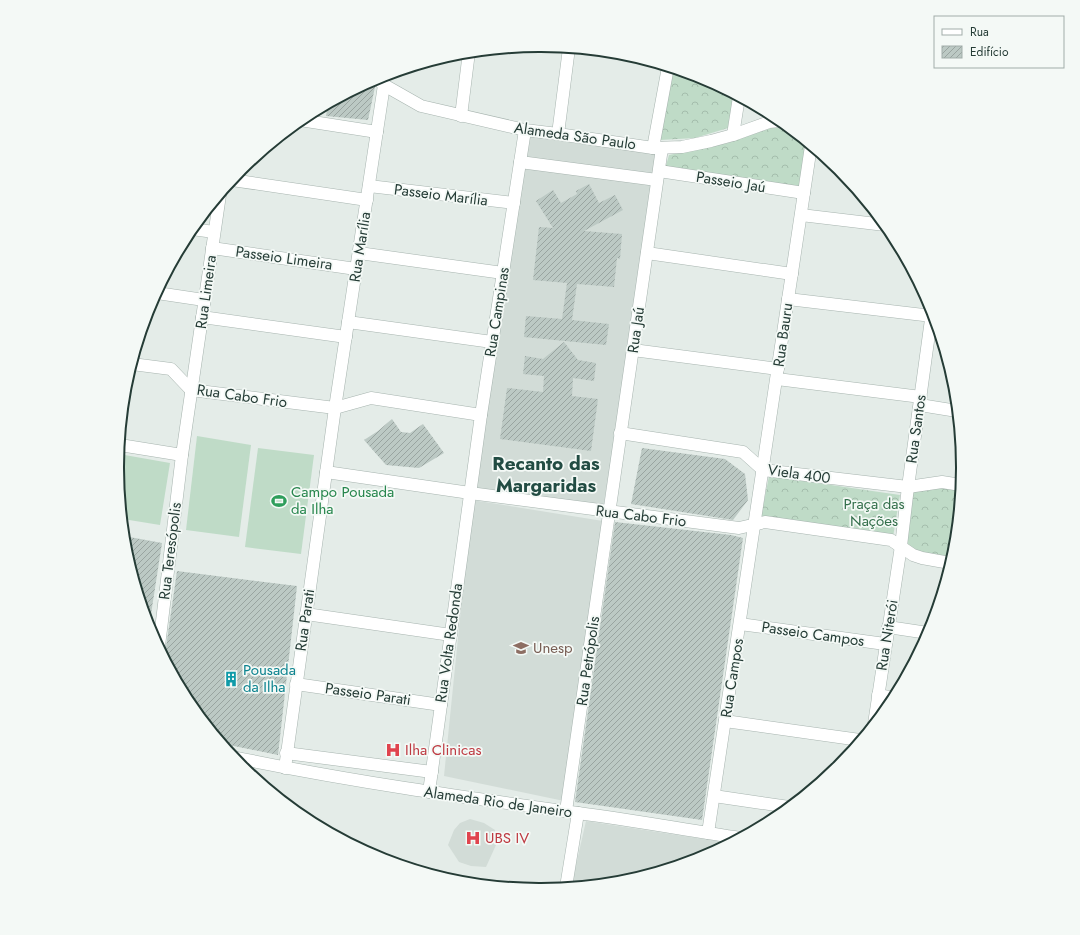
<svg xmlns="http://www.w3.org/2000/svg" width="1080" height="935" viewBox="0 0 1080 935" font-family="Jost,sans-serif">
<defs>
<pattern id="forest-crowns" width="20" height="18" patternUnits="userSpaceOnUse"><rect width="20" height="18" fill="#bfdbc7"/><path d="M2 6a3 3 0 1 1 6 0M12 15a3 3 0 1 1 6 0" fill="none" stroke="#a4bdac"/></pattern>
<pattern id="building-hatch" width="6" height="6" patternUnits="userSpaceOnUse"><rect width="6" height="6" fill="#bcc9c4"/><path d="M-1 1l2-2M0 6l6-6M5 7l2-2" fill="none" stroke="#99a4a0"/></pattern>
</defs>
<rect width="100%" height="100%" fill="#e4ece8"/>
<g fill="#d2dcd7">
<path d="M528,134L658,155L616,432L603,508L475,488Z"/>
<path d="M472,500L603,521L564,801L444,776Z"/>
<path d="M470,819L484,823L495,830L496,845L486,867L471,866L459,862L448,845L454,830L460,823Z"/>
<path d="M586,821L729,843L701,858L622,882L571,887Z"/>
</g>
<g fill="#bfdbc7">
<path d="M197,436L251,445L239,537L186,530Z"/>
<path d="M258,448L314,455L301,554L245,547Z"/>
<path d="M119,454L170,463L160,525L123,519L118,467Z"/>
</g>
<g fill="url(#forest-crowns)">
<path d="M673,68L702,77L734,95L728,128L695,138L660,140Z"/>
<path d="M788,127L806,142L800,188L665,169L669,155L728,143L771,128Z"/>
<path d="M769,476L900,495L893,537L761,517Z"/>
<path d="M940,486L960,490L954,550L951,562L924,558L904,543L911,492Z"/>
</g>
<g fill="url(#building-hatch)">
<path d="M368,83L375,87L368,120L326,116L328,104Z"/>
<path d="M589,184L599,203L615,195L623,210L584,231L622,234L620,259L617,258L614,287L577,284L572,320L609,324L606,345L524,337L526,316L562,319L567,283L533,280L539,227L553,228L536,201L553,190L561,203L577,194L576,191Z"/>
<path d="M564,342L578,360L596,363L594,381L573,378L572,396L598,399L591,451L500,439L507,388L543,392L544,376L523,374L525,356L543,359Z"/>
<path d="M392,419L401,432L410,433L423,424L444,453L419,468L386,465L364,440L378,431Z"/>
<path d="M642,448L725,459L745,474L748,500L733,520L631,504Z"/>
<path d="M615,522L731,535L743,538L702,820L575,802Z"/>
<path d="M124,536L162,543L149,627L126,550Z"/>
<path d="M177,571L297,586L278,755L229,745L213,732L189,702L164,655L166,647Z"/>
</g>
<g fill="none" stroke-linecap="round" stroke-linejoin="round">
<g stroke="#a7b4af" stroke-width="13">
<g id="minor">
<path d="M376,78L384,85L421,106L525,130L558,134L653,148L682,147L711,141L733,135L769,122L780,121"/>
<path d="M461,116L469,52"/>
<path d="M300,120L377,132"/>
<path d="M558,134L569,48"/>
<path d="M733,135L739,97"/>
<path d="M653,148L668,67"/>
<path d="M520,162L657,180"/>
<path d="M659,171L804,193"/>
<path d="M232,180L367,200"/>
<path d="M369,186L514,203"/>
<path d="M801,215L885,225"/>
<path d="M192,229L214,232"/>
<path d="M212,248L356,269"/>
<path d="M359,253L503,273"/>
<path d="M647,253L792,274"/>
<path d="M157,293L204,300"/>
<path d="M788,299L932,316"/>
<path d="M202,317L346,337"/>
<path d="M348,322L492,342"/>
<path d="M633,350L778,369"/>
<path d="M132,364L171,369L191,390L335,408L371,398L481,415"/>
<path d="M777,379L921,397"/>
<path d="M920,405L957,411"/>
<path d="M620,433L743,452L763,470L908,487L942,482L961,485"/>
<path d="M120,445L182,455"/>
<path d="M326,472L470,493L739,528L765,522L891,540L913,555L922,558L950,563"/>
<path d="M306,614L451,635"/>
<path d="M740,624L885,644"/>
<path d="M888,627L928,633"/>
<path d="M159,646L182,455L220,195"/>
<path d="M296,684L441,705"/>
<path d="M878,695L894,698"/>
<path d="M725,721L860,740"/>
<path d="M874,724L901,546L908,487L932,312"/>
<path d="M286,753L432,772"/>
<path d="M233,757C347,781 462,797 578,813C632,820 686,830 740,838"/>
<path d="M285,768L335,408L384,85"/>
<path d="M429,792L481,415L525,130"/>
<path d="M714,796L789,807"/>
<path d="M566,811L662,148"/>
<path d="M708,833L811,146"/>
<path d="M566,887L578,813"/>
</g>
</g>
<use href="#minor" stroke="#fff" stroke-width="12"/>
</g>
<defs>
<g id="stadium-bare" transform="scale(1.2)"><path d="M0-5a6.5 5 0 1 0 0 10a6.5 5 0 1 0 0-10ZM-3.5-1.8h7v3.6h-7Z" fill="#2e9e5b" stroke="#f4f9f6" stroke-width="2.5" paint-order="stroke"/></g>
<g id="university-bare" transform="scale(1.2)"><path d="M0-5L7-2L0 1L-7-2ZM-4 1L0 2.5L4 1V4Q0 6-4 4Z" fill="#8d6e63" stroke="#f4f9f6" stroke-width="2.5" paint-order="stroke"/></g>
<g id="building-bare" transform="scale(1.2)"><path d="M-4-6H4V6H1V3H-1V6H-4ZM-2.5-4.3h1.7v1.8h-1.7ZM.8-4.3h1.7v1.8H.8ZM-2.5-1h1.7V.8h-1.7ZM.8-1h1.7V.8H.8Z" fill="#0f9aa8" stroke="#f4f9f6" stroke-width="2.5" paint-order="stroke"/></g>
<g id="hospital-bare" transform="scale(1.2)"><path d="M-5-5h3v3.5h4V-5h3V5h-3V1.5h-4V5h-3Z" fill="#e0444e" stroke="#f4f9f6" stroke-width="2.5" paint-order="stroke"/></g>
</defs>
<g fill-rule="evenodd">
<use href="#stadium-bare" x="279" y="501"/>
<use href="#university-bare" x="521" y="648"/>
<use href="#building-bare" x="231" y="679"/>
<use href="#hospital-bare" x="393" y="750"/>
<use href="#hospital-bare" x="473" y="838"/>
</g>
<g text-anchor="middle" dominant-baseline="central" stroke-width="3.5" stroke-linejoin="round" paint-order="stroke">
<g font-size="15" fill="#253c36" stroke="#f4f9f6">
<text transform="translate(575 136) rotate(8)">Alameda São Paulo</text>
<text transform="translate(731 182) rotate(9)">Passeio Jaú</text>
<text transform="translate(441 195) rotate(7)">Passeio Marília</text>
<text transform="translate(360 247) rotate(-81)">Rua Marília</text>
<text transform="translate(284 258) rotate(8)">Passeio Limeira</text>
<text transform="translate(206 292) rotate(-82)">Rua Limeira</text>
<text transform="translate(497 312) rotate(-81)">Rua Campinas</text>
<text transform="translate(636 330) rotate(-82)">Rua Jaú</text>
<text transform="translate(783 335) rotate(-82)">Rua Bauru</text>
<text transform="translate(242 396) rotate(8)">Rua Cabo Frio</text>
<text transform="translate(916 429) rotate(-82)">Rua Santos</text>
<text transform="translate(799 474) rotate(8)">Viela 400</text>
<text transform="translate(641 516) rotate(7)">Rua Cabo Frio</text>
<text transform="translate(170 551) rotate(-83)">Rua Teresópolis</text>
<text transform="translate(305 620) rotate(-82)">Rua Parati</text>
<text transform="translate(813 634) rotate(8)">Passeio Campos</text>
<text transform="translate(887 635) rotate(-81)">Rua Niterói</text>
<text transform="translate(449 643) rotate(-82)">Rua Volta Redonda</text>
<text transform="translate(588 661) rotate(-82)">Rua Petrópolis</text>
<text transform="translate(732 678) rotate(-81)">Rua Campos</text>
<text transform="translate(368 694) rotate(8)">Passeio Parati</text>
<text transform="translate(498 802) rotate(8)">Alameda Rio de Janeiro</text>
</g>
<g font-size="15" fill="#27864d" stroke="#f4f9f6" text-anchor="start">
<text x="291" y="492">Campo Pousada<tspan x="291" dy="17">da Ilha</tspan></text>
</g>
<g font-size="15" fill="#336f4b" stroke="#f4f9f6">
<text x="874" y="504">Praça das<tspan x="874" dy="17">Nações</tspan></text>
</g>
<g font-size="15" fill="#785e54" stroke="#f4f9f6" text-anchor="start">
<text x="533" y="648">Unesp</text>
</g>
<g font-size="15" fill="#0d838f" stroke="#f4f9f6" text-anchor="start">
<text x="243" y="670">Pousada<tspan x="243" dy="17">da Ilha</tspan></text>
</g>
<g font-size="15" fill="#be3a42" stroke="#f4f9f6" text-anchor="start">
<text x="405" y="750">Ilha Clinicas</text>
<text x="485" y="838">UBS IV</text>
</g>
<g font-size="19" font-weight="bold" fill="#224c43" stroke="#f4f9f6">
<text x="546" y="463">Recanto das<tspan x="546" dy="22">Margaridas</tspan></text>
</g>
</g>
<path d="M0 0H1080V935H0ZM539 52H541A415 415 0 0 1 956 467V468A415 415 0 0 1 541 883H539A415 415 0 0 1 124 468V467A415 415 0 0 1 539 52Z" fill="#f4f9f6" fill-rule="evenodd"/>
<path fill="none" stroke="#253c36" stroke-width="2" d="M539 52H541A415 415 0 0 1 956 467V468A415 415 0 0 1 541 883H539A415 415 0 0 1 124 468V467A415 415 0 0 1 539 52Z"/>
<rect x="934" y="16" width="130" height="52" fill="#f4f9f6" stroke="#a1ada9"/>
<rect x="942" y="29" width="20" height="6" fill="#ffffff" stroke="#a1ada9"/>
<text x="970" y="36" font-size="12" fill="#253c36">Rua</text>
<rect x="942" y="46" width="20" height="12" fill="url(#building-hatch)" stroke="#a1ada9"/>
<text x="970" y="56" font-size="12" fill="#253c36">Edifício</text>
</svg>
